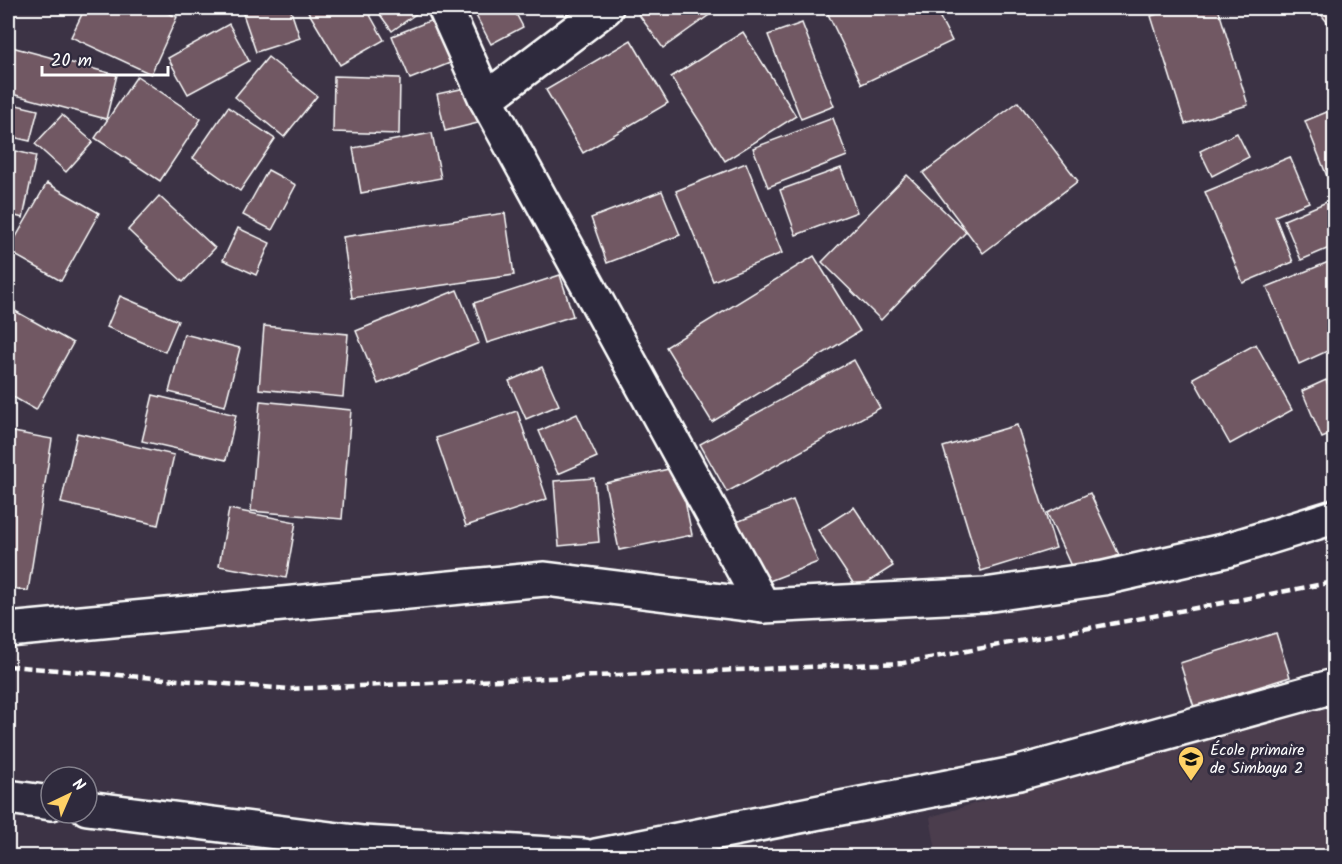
<svg xmlns="http://www.w3.org/2000/svg" width="1342" height="864" viewBox="0 0 1342 864" font-family="Kalam,sans-serif">
<rect width="100%" height="100%" fill="#3c3345"/>
<filter id="ink" filterUnits="userSpaceOnUse"><feTurbulence type="fractalNoise" baseFrequency=".0167" numOctaves="2"/><feDisplacementMap in="SourceGraphic" scale="12" xChannelSelector="R" yChannelSelector="G"/><feConvolveMatrix kernelMatrix="1 2 1 2 8 2 1 2 1" color-interpolation-filters="sRGB"/></filter>
<g filter="url(#ink)">
<path fill="#4c3e4e" d="M1334,707V856H937L930,817L1164,747Z"/>
<g fill="#715963" stroke="#fff" stroke-width="1.5">
<path d="M85,8H156L177,17L151,74L71,37Z"/>
<path d="M241,8H290L300,38L256,52Z"/>
<path d="M306,8H366L384,40L340,65Z"/>
<path d="M375,8H424L392,31Z"/>
<path d="M472,8H513L523,27L491,44Z"/>
<path d="M634,8H719L663,48Z"/>
<path d="M825,8H935L952,41L862,84Z"/>
<path d="M1179,8H1218L1248,105L1185,124L1151,16Z"/>
<path d="M1327,8H1334V31L1320,13Z"/>
<path d="M432,20L450,63L410,79L392,36Z"/>
<path d="M802,23L834,106L801,119L768,35Z"/>
<path d="M229,24L249,61L188,94L168,58Z"/>
<path d="M743,32L796,116L725,161L671,77Z"/>
<path d="M631,40L668,103L583,153L546,90Z"/>
<path d="M8,46L117,75L106,119L8,93Z"/>
<path d="M268,57L317,96L284,137L235,97Z"/>
<path d="M137,76L201,119L160,181L95,138Z"/>
<path d="M334,76L400,78L399,134L333,132Z"/>
<path d="M470,87L478,123L445,131L437,94Z"/>
<path d="M1018,102L1078,181L983,253L923,173Z"/>
<path d="M8,103L38,110L30,141L8,136Z"/>
<path d="M228,107L275,139L240,191L193,158Z"/>
<path d="M1334,109V194L1305,121Z"/>
<path d="M62,115L93,142L66,172L35,144Z"/>
<path d="M833,118L847,156L768,187L753,148Z"/>
<path d="M432,133L441,178L361,193L353,148Z"/>
<path d="M1237,133L1249,157L1212,176L1200,151Z"/>
<path d="M8,149L36,156L23,218L8,214Z"/>
<path d="M1290,157L1309,202L1275,216L1293,262L1243,283L1205,192Z"/>
<path d="M746,163L782,253L713,281L676,191Z"/>
<path d="M841,168L857,212L796,235L780,190Z"/>
<path d="M268,170L296,185L272,230L243,215Z"/>
<path d="M907,175L966,232L881,320L822,262Z"/>
<path d="M47,183L99,213L61,281L8,251Z"/>
<path d="M662,191L680,235L607,263L591,218Z"/>
<path d="M159,196L215,248L183,282L128,230Z"/>
<path d="M1329,201L1334,214V246L1301,260L1284,220Z"/>
<path d="M505,213L514,275L352,298L343,237Z"/>
<path d="M238,228L270,243L256,275L223,260Z"/>
<path d="M814,256L860,331L712,422L666,347Z"/>
<path d="M1331,261L1334,270V348L1299,364L1267,287Z"/>
<path d="M560,275L573,316L487,343L474,303Z"/>
<path d="M457,290L479,343L378,384L356,331Z"/>
<path d="M120,296L178,321L165,352L107,327Z"/>
<path d="M8,307L73,343L36,410L8,394Z"/>
<path d="M264,326L348,334L343,397L259,389Z"/>
<path d="M184,334L240,348L225,406L169,392Z"/>
<path d="M1256,344L1292,410L1230,444L1193,378Z"/>
<path d="M854,360L880,408L727,492L700,444Z"/>
<path d="M542,367L559,405L526,419L509,381Z"/>
<path d="M1326,380L1334,398V433L1322,438L1302,391Z"/>
<path d="M153,395L236,415L226,460L142,441Z"/>
<path d="M260,401L351,410L342,519L251,511Z"/>
<path d="M517,411L547,499L466,526L436,438Z"/>
<path d="M577,414L597,457L558,474L539,431Z"/>
<path d="M1017,425L1056,548L981,571L943,447Z"/>
<path d="M8,431L52,439L28,591L8,587Z"/>
<path d="M77,433L174,455L158,525L61,503Z"/>
<path d="M678,467L692,535L619,550L605,483Z"/>
<path d="M594,478L599,542L559,546L554,481Z"/>
<path d="M1090,493L1119,555L1075,575L1047,513Z"/>
<path d="M793,500L818,562L759,585L734,523Z"/>
<path d="M854,507L893,566L857,589L818,530Z"/>
<path d="M229,509L296,522L286,578L219,566Z"/>
<path d="M1276,633L1290,677L1194,707L1180,663Z"/>
</g>
<g fill="none" stroke-linecap="round" stroke-linejoin="round">
<g stroke="#fff" stroke-width="38">
<g id="minor">
<path d="M445,8L486,99L763,606"/>
<path d="M486,99L606,8"/>
<path d="M8,630L545,579L763,606L985,595L1104,578L1227,550L1334,517"/>
<path d="M8,797L51,803"/>
<path d="M87,808L363,843L584,856"/>
<path d="M596,856L1019,773L1334,686"/>
</g>
</g>
<use href="#minor" stroke="#2f2a3d" stroke-width="33"/>
<path stroke="#fff" stroke-width="4.5" stroke-dasharray="9 4.5" stroke-linecap="butt" d="M8,666L288,689L903,663L1334,582"/>
</g>
</g>
<defs>
<g id="school-pin" transform="scale(1.35)"><path d="M0 17L-7.5 6A9.5 9.5 0 1 1 7.5 6Z" fill="#ffd166" stroke="#2f2a3d"/><path d="M0-5L7-2L0 1L-7-2ZM-4 1L0 2.5L4 1V4Q0 6-4 4Z" fill="#111"/></g>
</defs>
<g fill-rule="evenodd">
<use href="#school-pin" x="1191" y="759"/>
</g>
<g text-anchor="middle" dominant-baseline="central" stroke-width="6" stroke-linejoin="round" paint-order="stroke">
<g font-size="16" fill="#fff" stroke="#2f2a3d" text-anchor="start">
<text x="1210" y="750">École primaire<tspan x="1210" dy="18">de Simbaya 2</tspan></text>
</g>
</g>
<rect width="1342" height="864" fill="none" stroke="#2f2a3d" stroke-width="30"/>
<rect x="15" y="15" width="1312" height="834" fill="none" stroke="#fff" stroke-width="2" filter="url(#ink)"/>
<g transform="translate(69 795) rotate(44)"><circle r="28" fill="#2f2a3d" stroke="#827f8b" stroke-width="1.5"/>
<path d="M0-4.5L10 22L0 15L-10 22Z" fill="#ffd166"/>
<text y="-9" font-size="16" font-weight="bold" text-anchor="middle" fill="#ffffff">N</text>
</g>
<path d="M42 66v9h126v-9" fill="none" stroke="#ffffff" stroke-width="3"/>
<text x="51" y="66" font-size="18" fill="#ffffff" stroke="#2f2a3d" stroke-width="4.5" paint-order="stroke">20 m</text>
</svg>
